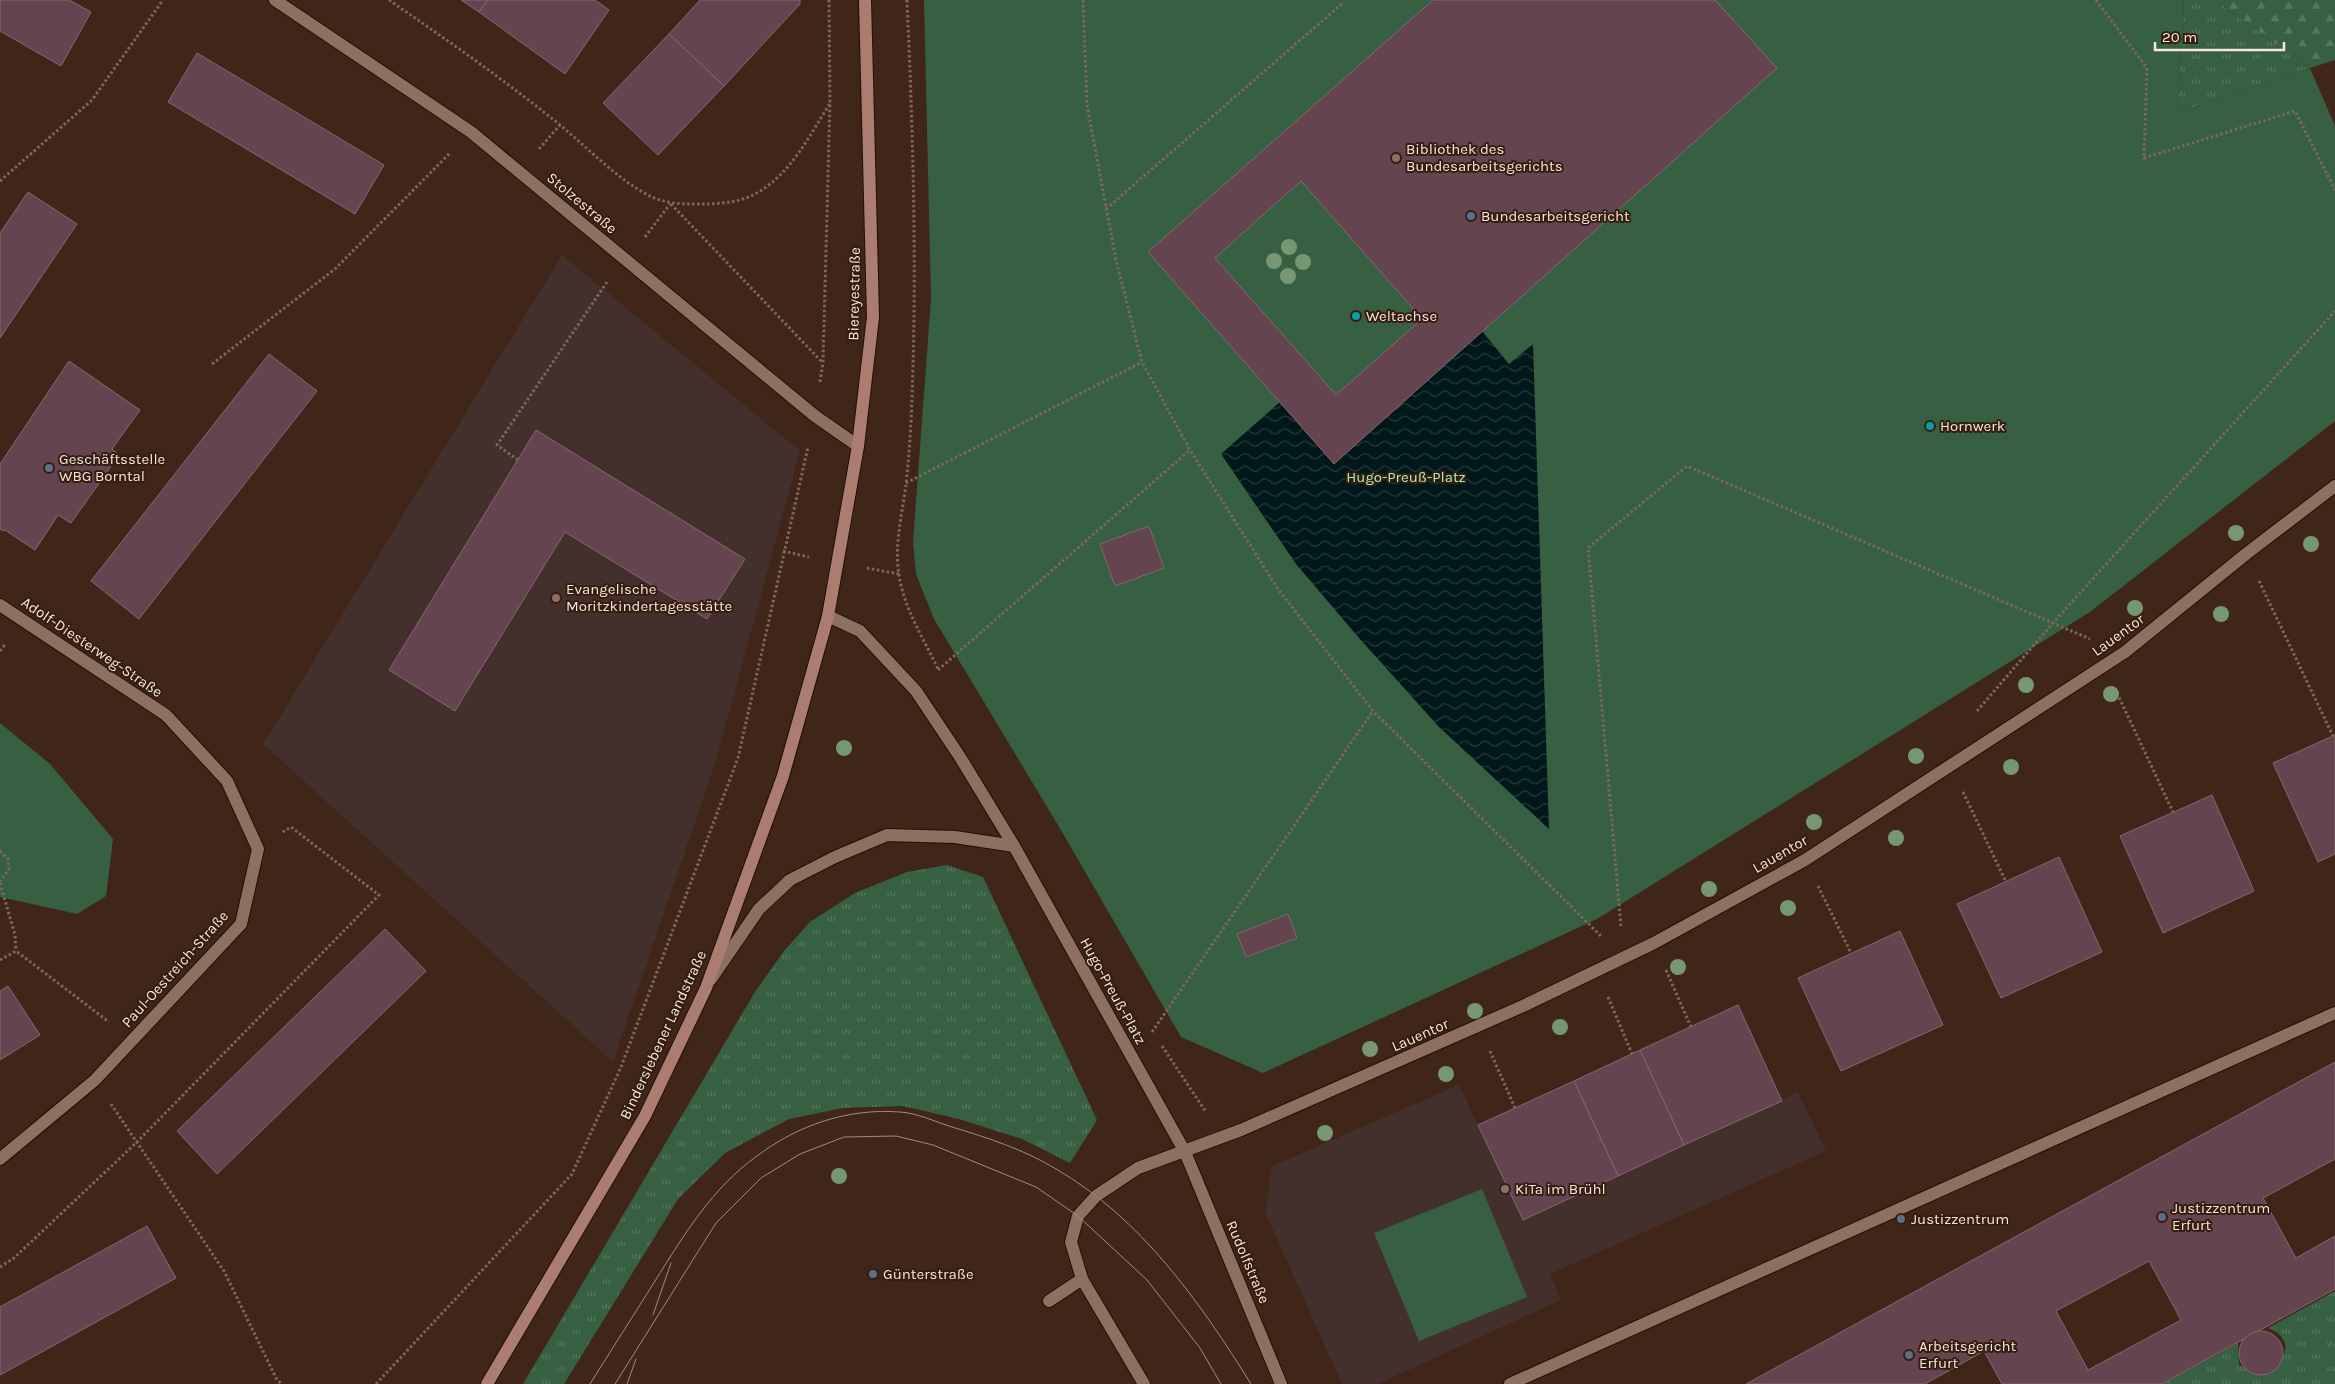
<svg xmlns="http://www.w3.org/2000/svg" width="2335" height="1384" viewBox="0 0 2335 1384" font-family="Karla,sans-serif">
<defs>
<pattern id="grass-tufts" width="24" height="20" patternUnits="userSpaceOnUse" patternTransform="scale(1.25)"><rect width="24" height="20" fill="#376043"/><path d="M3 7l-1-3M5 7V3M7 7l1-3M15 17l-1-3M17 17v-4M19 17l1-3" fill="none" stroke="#55775e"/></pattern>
<pattern id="forest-firs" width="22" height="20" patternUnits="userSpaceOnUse" patternTransform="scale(1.25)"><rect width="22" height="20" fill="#376043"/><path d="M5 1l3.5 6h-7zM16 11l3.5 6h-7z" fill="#55775e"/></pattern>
<pattern id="water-waves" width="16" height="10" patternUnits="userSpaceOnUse" patternTransform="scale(1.25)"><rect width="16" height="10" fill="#00181a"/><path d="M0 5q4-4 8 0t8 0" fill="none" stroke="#263a3b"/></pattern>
</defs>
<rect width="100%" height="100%" fill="#3f2619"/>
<g fill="#432f2c">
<path d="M562,255L800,451L716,761L613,1062L263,744Z"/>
<path d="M1738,1005L1782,1100L1798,1092L1826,1151L1550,1274L1561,1300L1378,1384H1342L1265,1212L1272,1166L1459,1085L1478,1125Z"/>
</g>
<g fill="url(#grass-tufts)">
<path d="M2184,0H2215L2310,68L2177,113Z"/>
<path d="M947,865L983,877L1097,1120L1070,1163L1022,1139L959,1119L903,1106L843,1108L789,1119L725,1153L678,1199L564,1384H523L755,992L784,951L810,922L855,893L907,872Z"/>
<path d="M2335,1291V1384H2163L2238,1343L2239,1365C2273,1384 2307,1343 2268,1328Z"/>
</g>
<path fill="url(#forest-firs)" d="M2215,0H2335V60L2310,68Z"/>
<g fill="#376043">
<path d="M924,0H2184L2177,113L2310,68L2335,126V421L2090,612L1597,919L1263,1073L1181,1037L1058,825L934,619L916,574L913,542L931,299Z"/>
<path d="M0,723L50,764L113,839L106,896L77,914L0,897Z"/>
<path d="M1482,1189L1527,1297L1419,1341L1374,1233Z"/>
</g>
<path fill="url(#water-waves)" d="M1482,331L1509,364L1533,344L1549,829L1439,727L1359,638L1296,564L1221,454L1280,402L1334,463Z"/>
<g fill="#64454f" stroke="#876671" fill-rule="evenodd">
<path d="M0,0H69L91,12L61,66L0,31Z"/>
<path d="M461,0H488L479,12Z"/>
<path d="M488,0H595L609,10L565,74L479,12Z"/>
<path d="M700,0H800V4L724,86L669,34Z"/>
<path d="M1433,0H1715L1777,68L1334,464L1148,252ZM1301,181L1422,319L1336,395L1215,258Z"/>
<path d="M669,34L724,86L658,155L603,103Z"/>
<path d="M197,53L384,165L355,214L168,102Z"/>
<path d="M28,192L77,224L0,338V233Z"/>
<path d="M269,354L317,391L139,619L91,581Z"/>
<path d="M69,361L140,410L112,449L119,455L71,523L58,515L35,550L5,530L4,531L0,529V464Z"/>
<path d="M536,430L745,559L707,619L565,532L455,711L389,670Z"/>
<path d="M1149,526L1164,568L1115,586L1100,544Z"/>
<path d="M2335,735V854L2318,862L2273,763Z"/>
<path d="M2212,795L2254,891L2163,933L2120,836Z"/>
<path d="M2059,857L2102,952L2001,998L1957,904Z"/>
<path d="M1288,914L1297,938L1246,957L1237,934Z"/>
<path d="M385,929L426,971L217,1174L177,1131Z"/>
<path d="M1900,931L1943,1025L1841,1071L1798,978Z"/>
<path d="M8,986L40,1035L0,1060V991Z"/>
<path d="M1738,1005L1782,1101L1684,1145L1640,1050Z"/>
<path d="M1640,1050L1684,1145L1618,1176L1574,1081Z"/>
<path d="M2335,1062V1159L2263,1198L2296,1258L2335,1236V1289L2242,1340L2162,1384H2002L1984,1351L1925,1384H1746ZM2149,1261L2181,1320L2088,1370L2056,1311Z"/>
<path d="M1574,1081L1618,1176L1523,1220L1478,1125Z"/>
<path d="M147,1226L176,1278L0,1375V1307Z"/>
<circle cx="2261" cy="1353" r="22"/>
</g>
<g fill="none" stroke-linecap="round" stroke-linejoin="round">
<g stroke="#250f03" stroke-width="14">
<g id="service">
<path d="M1049,1301L1082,1279"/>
<path d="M1510,1384L2335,1013"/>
</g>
</g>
<g stroke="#250f03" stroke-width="14">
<g id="minor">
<path d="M275,0L471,132L815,416L858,446"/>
<path d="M0,605L166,715L227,781L258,849L241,924L95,1080L0,1159"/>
<path d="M828,616L860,631L916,691L960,757L1014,846L1185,1152L1281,1384"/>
<path d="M711,979L759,909L790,880L835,857L887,835L955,837L1014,846"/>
<path d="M1144,1384L1082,1279L1071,1242L1078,1216L1096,1196L1138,1168L1241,1130L1523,1006L1654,943L1805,860L2125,652L2246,554L2335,486"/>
</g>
</g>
<g stroke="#250f03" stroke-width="14">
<path id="secondary" d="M487,1384L645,1116L706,988L783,776L828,616L858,446L873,317L865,0"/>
</g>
<g stroke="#7d675b" stroke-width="3" stroke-dasharray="2.5 2.5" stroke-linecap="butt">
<path d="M389,0C447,40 506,81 560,125C589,149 614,176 646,194C664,204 681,204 701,204C716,204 732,203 746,198C786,183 809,137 830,103"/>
<path d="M907,0C913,133 917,265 912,398C911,427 909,456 906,485C902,515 894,545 899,575C904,609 924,639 938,669"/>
<path d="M1083,0L1087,105L1116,260L1142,362L1190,450L1278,589L1373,711L1602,937"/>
<path d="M2096,0L2147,68L2144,158L2295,111L2335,190"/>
<path d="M539,149L560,125"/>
<path d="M0,181L92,100L163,0"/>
<path d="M671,204L822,362"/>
<path d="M1106,209L1344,2"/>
<path d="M645,237L670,204"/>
<path d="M212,364L335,269L450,153"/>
<path d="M820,382L823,362L830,102L829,0"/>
<path d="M518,460L497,445L607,282"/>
<path d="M906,483L1142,362"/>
<path d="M783,551L809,557"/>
<path d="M867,568L899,574"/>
<path d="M2259,581L2333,736"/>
<path d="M0,651L6,643"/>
<path d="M938,670L1190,450"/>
<path d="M2117,693L2173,812"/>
<path d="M1977,711L2052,624L2335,311"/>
<path d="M1963,792L2006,882"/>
<path d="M0,851L8,859L9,869L0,881"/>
<path d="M0,883L15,935L16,951"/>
<path d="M1818,886L1851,953"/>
<path d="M1621,926L1588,548L1687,466L2090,639"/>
<path d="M0,960L16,951L109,1022"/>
<path d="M1666,970L1691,1027"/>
<path d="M1608,997L1632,1054"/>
<path d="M1152,1032L1373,711"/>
<path d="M1162,1046L1206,1112"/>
<path d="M1490,1051L1515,1108"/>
<path d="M111,1104L224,1271L277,1380L282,1384"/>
<path d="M0,1267L14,1258L137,1142L379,895L291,827L281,833"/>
<path d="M376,1384L572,1174L621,1067L738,758L808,447"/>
</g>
<use href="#service" stroke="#8d7060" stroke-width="12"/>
<use href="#minor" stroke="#8d7060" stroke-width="12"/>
<use href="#secondary" stroke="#ab7d71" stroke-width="12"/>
<g stroke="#9e8a7f" stroke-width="1">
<path d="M653,1315L671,1263"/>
<path d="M590,1384C612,1350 633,1315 655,1281C684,1235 712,1188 757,1156C798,1125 848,1108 900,1112C917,1113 936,1122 952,1127C988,1138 1023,1149 1056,1169C1141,1218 1200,1302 1251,1384"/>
<path d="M615,1384L716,1223L761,1178L800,1154L844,1137L896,1136L933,1145L1036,1187L1078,1216L1147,1280L1200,1348L1221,1384"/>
<path d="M627,1384L636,1359"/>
</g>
</g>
<g fill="#779772">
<circle cx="1289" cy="247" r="8"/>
<circle cx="1274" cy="261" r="8"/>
<circle cx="1303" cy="262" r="8"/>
<circle cx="1288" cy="276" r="8"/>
<circle cx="2236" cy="533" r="8"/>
<circle cx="2311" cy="544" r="8"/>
<circle cx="2135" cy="608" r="8"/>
<circle cx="2221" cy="614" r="8"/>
<circle cx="2026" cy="685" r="8"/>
<circle cx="2111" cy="694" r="8"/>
<circle cx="844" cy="748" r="8"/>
<circle cx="1916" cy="756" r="8"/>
<circle cx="2011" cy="767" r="8"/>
<circle cx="1814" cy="822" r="8"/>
<circle cx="1896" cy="838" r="8"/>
<circle cx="1709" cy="889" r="8"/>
<circle cx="1788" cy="908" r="8"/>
<circle cx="1678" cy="967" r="8"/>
<circle cx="1475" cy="1011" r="8"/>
<circle cx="1560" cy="1027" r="8"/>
<circle cx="1370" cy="1049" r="8"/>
<circle cx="1446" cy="1074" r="8"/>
<circle cx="1325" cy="1133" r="8"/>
<circle cx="839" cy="1176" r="8"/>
</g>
<g fill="#8d6e63" stroke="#351d0f" stroke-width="2">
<circle cx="1396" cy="158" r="5"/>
<circle cx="556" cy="598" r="5"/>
<circle cx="1505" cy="1189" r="5"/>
</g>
<g fill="#5c6f8a" stroke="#351d0f" stroke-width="2">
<circle cx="1471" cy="216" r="5"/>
<circle cx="49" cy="468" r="5"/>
<circle cx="2162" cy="1217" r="5"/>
<circle cx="1901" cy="1219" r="5"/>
<circle cx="873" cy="1274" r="5"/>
<circle cx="1909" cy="1355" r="5"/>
</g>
<g fill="#0f9aa8" stroke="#351d0f" stroke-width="2">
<circle cx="1356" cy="316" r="5"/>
<circle cx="1930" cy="426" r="5"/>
</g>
<g text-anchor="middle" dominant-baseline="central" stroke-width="4" stroke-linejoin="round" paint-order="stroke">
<g font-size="15" fill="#f7e6de" stroke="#351d0f" text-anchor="start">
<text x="1406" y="149">Bibliothek des<tspan x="1406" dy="17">Bundesarbeitsgerichts</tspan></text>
<text x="1481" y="216">Bundesarbeitsgericht</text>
<text x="1366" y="316">Weltachse</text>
<text x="1940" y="426">Hornwerk</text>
<text x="59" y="459">Geschäftsstelle<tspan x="59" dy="17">WBG Borntal</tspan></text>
<text x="566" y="589">Evangelische<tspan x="566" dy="17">Moritzkindertagesstätte</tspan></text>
<text x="1515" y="1189">KiTa im Brühl</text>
<text x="2172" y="1208">Justizzentrum<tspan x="2172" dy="17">Erfurt</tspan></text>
<text x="1911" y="1219">Justizzentrum</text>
<text x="883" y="1274">Günterstraße</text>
<text x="1919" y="1346">Arbeitsgericht<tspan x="1919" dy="17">Erfurt</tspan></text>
</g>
<g font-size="15" fill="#f7e6de" stroke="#351d0f">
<text transform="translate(582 203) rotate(40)">Stolzestraße</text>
<text transform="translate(854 294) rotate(-89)">Biereyestraße</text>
<text transform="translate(2118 635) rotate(-36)">Lauentor</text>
<text transform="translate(92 647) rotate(34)">Adolf-Diesterweg-Straße</text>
<text transform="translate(1780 854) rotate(-30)">Lauentor</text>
<text transform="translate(175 969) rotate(-48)">Paul-Oestreich-Straße</text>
<text transform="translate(1113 991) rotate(61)">Hugo-Preuß-Platz</text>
<text transform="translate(663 1035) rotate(-65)">Binderslebener Landstraße</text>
<text transform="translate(1420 1035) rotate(-24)">Lauentor</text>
<text transform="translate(1248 1262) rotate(67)">Rudolfstraße</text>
</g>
<g font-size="15" fill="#a4f4ba" stroke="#351d0f">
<text x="1406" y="477">Hugo-Preuß-Platz</text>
</g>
</g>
<path d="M2155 42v8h129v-8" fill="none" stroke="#f7e6de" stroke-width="2.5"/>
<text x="2162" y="42" font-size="15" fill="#f7e6de" stroke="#351d0f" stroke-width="4" paint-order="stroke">20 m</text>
</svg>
